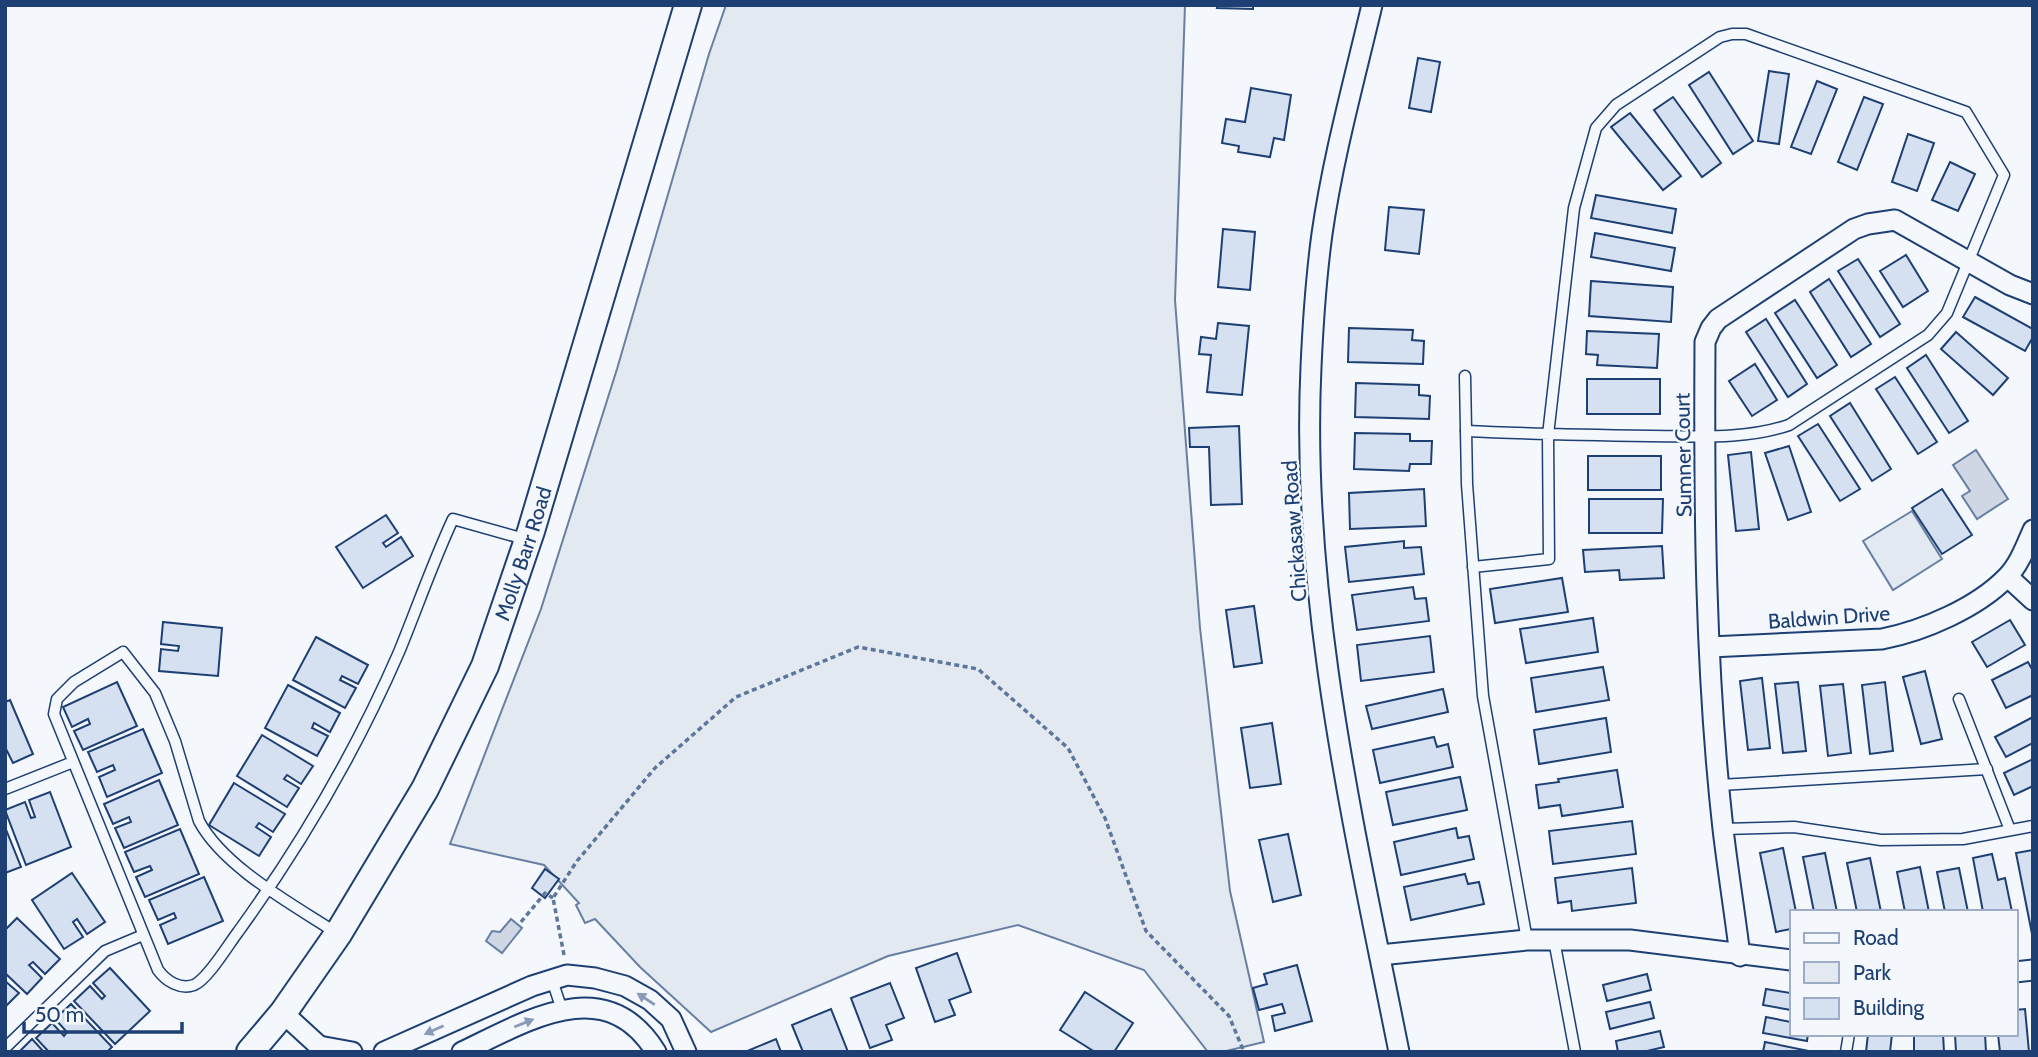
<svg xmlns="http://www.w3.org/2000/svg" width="2038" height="1057" viewBox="0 0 2038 1057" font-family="Cabin,sans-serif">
<rect width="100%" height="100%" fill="#f4f7fb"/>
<g fill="#e3e9f0" stroke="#687fa3" stroke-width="2">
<path d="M726,5H1185L1175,300L1200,628L1230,891L1264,1042L1222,1052H1208L1144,970L1018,925L888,956L711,1032L640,967L595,919L585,923L576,905L579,903L544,865L450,844L541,609L617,369L709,54Z"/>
<path d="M1912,511L1942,559L1893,590L1863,541Z"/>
</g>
<g fill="#cfd7e4" stroke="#687fa3" stroke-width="2">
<path d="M1976,450L2008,499L1977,519L1962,496L1970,491L1953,465Z"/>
<path d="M511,919L522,928L502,953L486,941L492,931L500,932Z"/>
</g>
<g fill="#d5e0f0" stroke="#1d3f73" stroke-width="2">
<path d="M1218,5H1253V9L1217,8Z"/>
<path d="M1418,58L1440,62L1431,112L1409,108Z"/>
<path d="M1769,71L1789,74L1779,144L1758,141Z"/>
<path d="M1709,72L1753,141L1733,154L1689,85Z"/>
<path d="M1817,81L1837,89L1811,154L1791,147Z"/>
<path d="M1251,88L1291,95L1284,140L1274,138L1270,157L1238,152L1239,146L1222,143L1226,119L1245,122Z"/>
<path d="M1673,97L1721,163L1702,177L1654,110Z"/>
<path d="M1864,97L1883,104L1857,170L1838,162Z"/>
<path d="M1630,113L1681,176L1663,190L1611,127Z"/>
<path d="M1908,134L1934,143L1917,191L1892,182Z"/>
<path d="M1950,162L1975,174L1958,211L1932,200Z"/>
<path d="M1596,195L1676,209L1672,233L1591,218Z"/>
<path d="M1389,207L1424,210L1419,254L1385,250Z"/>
<path d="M1223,229L1255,232L1250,290L1218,287Z"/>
<path d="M1595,233L1675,248L1671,271L1591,257Z"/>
<path d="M1906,255L1928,291L1903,307L1880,271Z"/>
<path d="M1858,259L1900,324L1880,337L1838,271Z"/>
<path d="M1829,279L1871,344L1851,357L1810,292Z"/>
<path d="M1591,281L1673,287L1671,322L1589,316Z"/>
<path d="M1975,297L2033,329V337L2025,351L1963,317Z"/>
<path d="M1795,300L1837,365L1817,378L1775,313Z"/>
<path d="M1766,319L1807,384L1788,397L1746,332Z"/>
<path d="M1218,323L1249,326L1242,395L1207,392L1211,355L1199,354L1201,337L1216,339Z"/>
<path d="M1349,328L1413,330L1412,340L1424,341L1423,364L1348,362Z"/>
<path d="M1587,331L1659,334L1657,368L1597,365L1598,355L1586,354Z"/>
<path d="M1956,332L2008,378L1993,395L1941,349Z"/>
<path d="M1926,355L1968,421L1949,433L1907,368Z"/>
<path d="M1755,364L1777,400L1752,416L1729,381Z"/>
<path d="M1895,377L1937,442L1918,454L1876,389Z"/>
<rect x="1587" y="379" width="73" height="35"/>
<path d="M1356,383L1419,385V395L1430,396L1429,419L1355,417Z"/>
<path d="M1850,403L1891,469L1872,481L1830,416Z"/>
<path d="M1818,424L1860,489L1840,501L1798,436Z"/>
<path d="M1239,426L1242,504L1211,505L1209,447H1190L1189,428Z"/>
<path d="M1355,433L1410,434V441H1432L1431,464H1410L1409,471L1354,469Z"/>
<path d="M1789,446L1811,512L1788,520L1765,453Z"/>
<path d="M1751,452L1759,529L1736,531L1728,455Z"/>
<rect x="1588" y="456" width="73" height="34"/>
<path d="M1424,489L1426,526L1350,529L1349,493Z"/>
<path d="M1942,489L1972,535L1942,554L1912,508Z"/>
<path d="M1589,499H1663L1662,533H1589Z"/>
<path d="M386,515L398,533L383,543L386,547L401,537L413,556L363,588L336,547Z"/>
<path d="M1404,541V548L1421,547L1424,574L1349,582L1345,547Z"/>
<path d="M1662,546L1664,578L1620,580L1619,570L1585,572L1583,550Z"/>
<path d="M1562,578L1568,612L1495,623L1490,589Z"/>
<path d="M1413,587L1415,599L1426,598L1429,621L1357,630L1352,595Z"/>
<path d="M1254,606L1262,663L1234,667L1226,610Z"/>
<path d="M1593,618L1598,652L1526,663L1520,629Z"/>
<path d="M2010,620L2025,645L1987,667L1972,642Z"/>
<path d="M163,622L222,628L218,676L159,671L161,649L178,651L179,646L161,644Z"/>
<path d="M1430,636L1434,672L1361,681L1357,645Z"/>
<path d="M316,637L368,665L358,684L342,676L340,680L356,688L345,708L293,680Z"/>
<path d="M2028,662L2033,671V695L2006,708L1992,680Z"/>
<path d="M1603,667L1609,700L1536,712L1531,678Z"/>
<path d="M1925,671L1942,739L1921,744L1903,677Z"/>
<path d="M1762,678L1770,748L1748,750L1740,681Z"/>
<path d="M117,682L137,726L83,750L74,731L90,724L88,719L72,727L63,707Z"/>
<path d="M1798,682L1806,751L1783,753L1775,684Z"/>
<path d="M1885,682L1893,751L1870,754L1862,685Z"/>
<path d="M1843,684L1851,753L1828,756L1820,686Z"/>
<path d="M288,685L340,713L330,732L314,723L312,728L328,736L317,756L265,728Z"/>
<path d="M1443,689L1448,712L1372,729L1366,706Z"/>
<path d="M10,700L33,754L13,763L5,747V702Z"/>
<path d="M2033,717V743L2006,757L1995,737Z"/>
<path d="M1606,718L1611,752L1539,764L1534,730Z"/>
<path d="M1272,723L1281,784L1250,788L1241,728Z"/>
<path d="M143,729L162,773L107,797L99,777L115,770L113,765L97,772L88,752Z"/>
<path d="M262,735L313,766L301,784L287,775L284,779L299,788L287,807L237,776Z"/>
<path d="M1434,737L1437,747L1448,744L1453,767L1380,783L1373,750Z"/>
<path d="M2033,759V786L2014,795L2004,773Z"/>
<path d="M1617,770L1623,807L1562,816L1560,805L1539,808L1536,785L1559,782L1558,779Z"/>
<path d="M1460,777L1467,810L1393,825L1386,792Z"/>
<path d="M159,780L178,825L124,848L115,828L131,822L129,817L113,824L104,804Z"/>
<path d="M234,783L285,814L273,832L259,823L256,827L271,837L259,856L209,825Z"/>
<path d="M50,792L71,847L26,865L5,810L25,802L31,818L35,817L29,800Z"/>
<path d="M1632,821L1636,854L1553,864L1549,831Z"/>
<path d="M5,827L21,867L5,873Z"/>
<path d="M1456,828L1458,838L1469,836L1474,859L1401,875L1394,842Z"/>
<path d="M180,829L199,874L145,897L136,877L152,870L150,866L134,872L125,852Z"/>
<path d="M1288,834L1301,895L1273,902L1259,840Z"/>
<path d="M1783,848L1796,912H1791V929L1776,932L1760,853Z"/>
<path d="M2033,850V939L2016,853Z"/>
<path d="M1825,853L1837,912H1814L1803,857Z"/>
<path d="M1992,854L1998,880L2005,878L2012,912H1983L1973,858Z"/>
<path d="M1870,858L1881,912H1857L1847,863Z"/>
<path d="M1920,867L1929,912H1905L1897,872Z"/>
<path d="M1632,868L1636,903L1572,911L1571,901L1558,903L1555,878Z"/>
<path d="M1959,868L1968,912H1945L1937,872Z"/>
<path d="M545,869L559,879L545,898L532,888Z"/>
<path d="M72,873L105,922L87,934L77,919L73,922L83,937L64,949L32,900Z"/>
<path d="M1465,874L1468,884L1479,882L1484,904L1411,920L1404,887Z"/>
<path d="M204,877L223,921L168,944L160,925L176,918L174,913L158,920L149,900Z"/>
<path d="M17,918L60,959L45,974L33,962L29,965L42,978L27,994L5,973V930Z"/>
<path d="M957,953L971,992L949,1000L955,1015L935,1022L916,968Z"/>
<path d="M1297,965L1312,1021L1275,1031L1272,1016L1285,1013L1282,1004L1259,1010L1253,988L1267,984L1264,974Z"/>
<path d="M110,968L150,1011L115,1044L74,1001L90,986L102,999L105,996L93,983Z"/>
<path d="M1647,974L1651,990L1607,1001L1603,985Z"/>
<path d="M5,981L19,993L5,1007Z"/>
<path d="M890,983L904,1018L886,1025L892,1040L870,1048L851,998Z"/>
<path d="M1766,989L1791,993V1010L1763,1005Z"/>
<path d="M1085,992L1133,1023L1114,1052H1095L1060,1030Z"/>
<path d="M1650,1002L1654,1018L1610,1029L1606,1012Z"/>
<path d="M71,1004L112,1047L107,1052H49L36,1038L52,1023L64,1036L67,1032L55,1019Z"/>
<path d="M831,1009L848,1052H803L792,1025Z"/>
<path d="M2025,1009L2029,1052H2000L1998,1034H2015V1010Z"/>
<path d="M1766,1017L1791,1022V1034H1808L1807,1041L1763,1033Z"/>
<path d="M1660,1031L1664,1047L1643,1052H1618L1616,1041Z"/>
<path d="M1868,1034H1892L1890,1052H1866Z"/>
<path d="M1914,1034H1943L1944,1052H1914Z"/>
<path d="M1955,1034H1985L1986,1052H1956Z"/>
<path d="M32,1039L44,1052H19Z"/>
<path d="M776,1039L781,1052H745Z"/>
<path d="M1765,1042L1809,1051V1052H1763Z"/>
</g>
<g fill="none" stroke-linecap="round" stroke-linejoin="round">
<g stroke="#1d3f73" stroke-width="13">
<g id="lane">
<path d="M1465,376L1467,484L1483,696L1527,940"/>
<path d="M1466,431C1527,434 1588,435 1650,436C1696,436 1745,440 1789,425L1928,335L1947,313L2004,175L1966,112L1746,34H1732L1720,37L1616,105L1596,128L1574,208L1548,435L1549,559L1473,567"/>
<path d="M1959,699L2010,830"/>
<path d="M1720,785L1987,769"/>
<path d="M5,789L73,762"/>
<path d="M1723,829L1794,827L1881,840L1963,839L2033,826"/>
<path d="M338,934C294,905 224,868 199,821L175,741L155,693L123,652L74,682L57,699L54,714L158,970C166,981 180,990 194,985C208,979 228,945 238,932C301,845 356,751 399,652C417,608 433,562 453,519L528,540"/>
<path d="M1554,940L1575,1052"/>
<path d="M552,980L562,1010"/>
<path d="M5,1048L105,951L143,935"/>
<path d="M1846,1052L1849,1034"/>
</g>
</g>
<g stroke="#1d3f73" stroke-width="23">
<g id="street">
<path d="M1372,5C1354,81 1333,157 1322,234C1316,278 1313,323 1311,367C1300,598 1354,826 1399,1052"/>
<path d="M2008,577L2033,600"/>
<path d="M1710,647L1882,639C1923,631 1977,608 2007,577C2019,565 2026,546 2033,530"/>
<path d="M1380,955L1527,940H1630L1791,960"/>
<path d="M1740,956C1735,914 1728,872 1723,829C1705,668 1704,504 1705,342L1711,328L1718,319L1854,229L1868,224L1895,220L2010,285L2033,294"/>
<path d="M2015,972L2033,970"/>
<path d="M283,1013L319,1046L322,1052"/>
<path d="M319,1046L352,1052"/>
<path d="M384,1052L532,986L567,975L595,978L625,986L650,1000L671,1019L686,1052"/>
<path d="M462,1052C527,1021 606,971 656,1052"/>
</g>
</g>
<g stroke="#1d3f73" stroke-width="30">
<g id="secondary">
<path id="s1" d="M250,1052L283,1013L338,934L425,789L485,666L531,531L688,5"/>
</g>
</g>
<g stroke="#5e769c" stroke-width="3.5" stroke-dasharray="5 3.5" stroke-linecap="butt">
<path d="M521,922L545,893L553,898"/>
<path d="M564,955L553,898L577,861L655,768L736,697L858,647L978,669L1068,748L1105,818L1146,931L1229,1016L1244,1052"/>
</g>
<use href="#lane" stroke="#f4f7fb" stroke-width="10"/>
<use href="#street" stroke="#f4f7fb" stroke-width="19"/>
<use href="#secondary" stroke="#f4f7fb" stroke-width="26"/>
</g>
<defs><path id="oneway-solid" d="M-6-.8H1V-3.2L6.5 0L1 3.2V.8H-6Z" transform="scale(1.75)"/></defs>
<g fill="#889bb7">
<use href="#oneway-solid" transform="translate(646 999) rotate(-147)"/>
<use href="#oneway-solid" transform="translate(524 1023) rotate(-22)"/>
<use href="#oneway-solid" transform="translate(434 1030) rotate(156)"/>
</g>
<g text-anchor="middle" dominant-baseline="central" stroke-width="5" stroke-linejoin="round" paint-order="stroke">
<g font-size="21" fill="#1d3f73" stroke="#f4f7fb">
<text transform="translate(1683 455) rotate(-91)">Sumner Court</text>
<text transform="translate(1294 531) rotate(-94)">Chickasaw Road</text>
<text stroke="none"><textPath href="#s1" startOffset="572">Molly Barr Road</textPath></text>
<text transform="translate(1829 617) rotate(-4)">Baldwin Drive</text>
</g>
</g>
<rect width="2038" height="1057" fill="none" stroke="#1d3f73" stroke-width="14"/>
<rect x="1790" y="910" width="228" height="126" fill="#f4f7fb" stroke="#9eadc5" stroke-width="2"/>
<rect x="1804" y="933" width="35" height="10" fill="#f4f7fb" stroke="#9eadc5" stroke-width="2"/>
<text x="1853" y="945" font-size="21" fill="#1d3f73">Road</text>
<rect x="1804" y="962" width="35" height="21" fill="#e3e9f0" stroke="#9eadc5" stroke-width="2"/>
<text x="1853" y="980" font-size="21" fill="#1d3f73">Park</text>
<rect x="1804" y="998" width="35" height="21" fill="#d5e0f0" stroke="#9eadc5" stroke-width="2"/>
<text x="1853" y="1015" font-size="21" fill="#1d3f73">Building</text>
<path d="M24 1022v10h158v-10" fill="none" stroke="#1d3f73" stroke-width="3.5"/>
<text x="35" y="1022" font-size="21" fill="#1d3f73" stroke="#f4f7fb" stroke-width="5" paint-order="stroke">50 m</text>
</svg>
